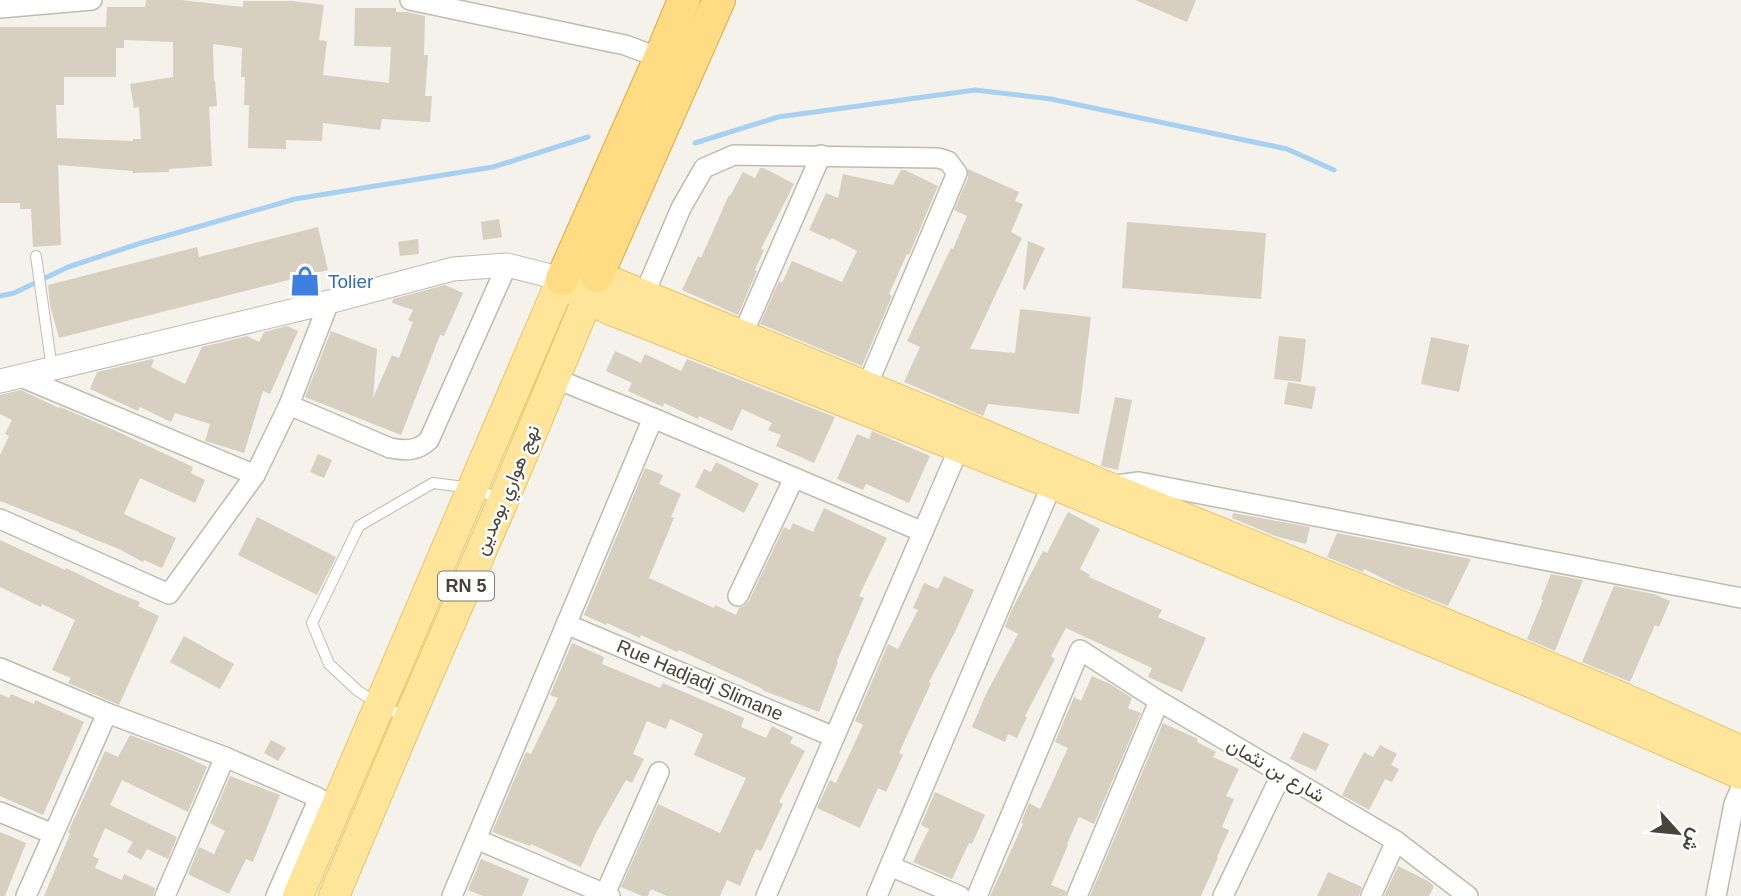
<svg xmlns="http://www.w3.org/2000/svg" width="1741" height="896" viewBox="0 0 1741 896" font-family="Helvetica,Vazirmatn,sans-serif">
<rect width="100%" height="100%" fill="#f5f2eb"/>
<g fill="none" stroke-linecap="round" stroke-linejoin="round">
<g stroke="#a7d1f2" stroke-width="5">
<path d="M695,143L778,117L975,90L1051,99L1287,149L1334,170"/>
<path d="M0,296L14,293L68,267L138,244L295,199L493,167L588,137"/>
</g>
</g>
<g fill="#d7cfc0" fill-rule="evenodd">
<path d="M146,0H181L243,7V1H292L324,5L319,40L327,41L323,75L389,83L391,47L354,46L355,8H396V12H407L425,16L424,55H428L425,96H432L430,122L382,119L380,130L323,123L322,141L286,140V149L248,148L249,105H244L245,77H241L242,48L213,44L214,81L215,80L217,106L209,107L212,166L169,169V172L133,173V171L58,165L61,245L33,247L31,209H20V203H0V27H106L107,7H145ZM124,40L173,42V77L130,84L134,108L139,107L141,139H133V141L57,138L56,105H64V77H116V48H124Z"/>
<path d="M1135,0H1196L1187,22Z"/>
<path d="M760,168H764L794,184L761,249L764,250L755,270L757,271L738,315L682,290L698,256L701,258L729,195L730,196L743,172L755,178Z"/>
<path d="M968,169L1019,192L1015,201L1023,204L1011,232L1022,238L970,349L1015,353L1020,309L1091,317L1079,414L988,404L983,416L904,382L920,347L907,341L951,248L953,249L967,216L954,210L968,178Z"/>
<path d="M901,170H905L938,186L909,255L907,254L889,294L892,296L862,366L760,324L779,281L782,283L792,261L842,282L857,251L832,238L831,240L809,230L826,193L838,198L843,174L893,185Z"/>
<path d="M499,219L502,237L483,240L481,222Z"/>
<path d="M1127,222L1266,233L1261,299L1122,288Z"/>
<path d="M318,227L328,270L59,338L50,305L48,285L197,247L199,257Z"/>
<path d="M418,239L419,254L400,256L398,242Z"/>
<path d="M1028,241L1045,248L1025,290L1023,289Z"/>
<path d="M445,285L463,293L444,336L440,335L401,435L305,397L331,331L377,349L373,398L392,355L399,358L413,322L408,320L413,310L392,303L393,299Z"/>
<path d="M287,326L298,331L270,394L263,391L244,453L205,441L210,424L175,413L171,422L140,407L138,411L90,389L97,372L152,359L154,360L151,367L185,384L202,347L247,336L259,342L264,332Z"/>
<path d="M1279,336L1306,339L1301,382L1274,379Z"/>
<path d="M1431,337L1469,345L1459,392L1421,384Z"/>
<path d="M615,351L641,363L645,354L681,371L687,359L835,417L814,463L776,446L781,435L768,430L772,423L742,409L732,431L699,416L698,419L664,403L663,407L628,391L632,383L606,371Z"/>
<path d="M1288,382L1316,387L1312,409L1284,404Z"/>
<path d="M21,390L59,408L60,407L114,430L193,467L191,473L205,480L195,503L140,478L124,514L176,538L162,568L144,560L143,562L119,549L79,533V532L0,501V455L9,436L5,434L12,420L0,414V395Z"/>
<path d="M1115,397L1132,400L1118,470L1101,466Z"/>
<path d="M872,431L930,456L909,503L866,484L863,490L837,479L857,434L869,439Z"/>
<path d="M318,454L332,460L324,478L310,472Z"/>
<path d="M716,462L759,484L744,513L695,487L704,469L711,472Z"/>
<path d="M645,468L663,475L659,484L681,494L671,517L674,518L649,578L714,608L715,605L736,615L739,608L744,606L749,601L784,527L790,530L793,523L813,532L824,508L887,538L859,596L864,598L837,661L838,662L819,712L762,690L763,689L679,650L677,652L641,635L640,638L607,623L606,625L584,615Z"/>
<path d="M1068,512L1100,529L1080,569L1090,575L1089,577L1162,610L1158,617L1206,638L1182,692L1148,677L1152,668L1066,628L1051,656L1055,659L1025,716L1027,717L1017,738L1008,734L1005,742L972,727L986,694L1018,634L1005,627L1011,611L1043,551L1047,553Z"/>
<path d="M1233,513L1310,527L1306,544L1275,536L1232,518Z"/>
<path d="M257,517L336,557L317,595L238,555Z"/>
<path d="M1337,533L1471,559L1448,606L1400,587L1364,569L1363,572L1327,557Z"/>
<path d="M0,540L65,570L66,568L115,592L140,602L138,606L159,616L119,705L68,683L71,678L52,670L75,620L42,604L41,607L0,587Z"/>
<path d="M1551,574L1583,580L1555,651L1527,639L1543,600L1541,599Z"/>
<path d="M944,576L974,590L955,632L929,682L931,683L899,753L903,755L886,792L878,788L860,828L817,808L830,780L836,783L863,725L855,721L888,644L898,649L918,610L913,608L924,583L938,589Z"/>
<path d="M1614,586L1654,594L1670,601L1659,627L1655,625L1630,682L1582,662Z"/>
<path d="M184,636L234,664L220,689L170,662Z"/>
<path d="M572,643L604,657L602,664L660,688L663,683L744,718L741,727L766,738L772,726L793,737L790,743L805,751L779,802L783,804L761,851L756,849L740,886L727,880L720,896H667L651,889L648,896H642L621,887L658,804L720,833L746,778L694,755L703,734L670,719L666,729L647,721L633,754L644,759L632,783L626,780L597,831L581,867L531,844L530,846L492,832L526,752L531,754L558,698L550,695Z"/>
<path d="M1092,676L1110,684L1132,698L1128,708L1141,713L1094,824L1079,817L1067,844L1068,845L1051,885L1066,891L1065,896H990L1023,824L1021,823L1029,803L1040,809L1068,748L1055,742L1074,697L1081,701Z"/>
<path d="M0,694L9,698L11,694L34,704L35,700L84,722L43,815L0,796Z"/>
<path d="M1163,723L1198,739L1197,742L1216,752L1213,757L1239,769L1226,796L1234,799L1222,827L1229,830L1217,857L1218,858L1201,896H1090Z"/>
<path d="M1303,732L1329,744L1316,771L1290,759Z"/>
<path d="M130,735L179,753L207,767L188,812L122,780L110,805L177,837L168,859L147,849L141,860L127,852L133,842L105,828L93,856L99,859L95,868L122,880L124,874L155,888L153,896H44L70,834L68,832L105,751L118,757Z"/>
<path d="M271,740L286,748L278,761L264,753Z"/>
<path d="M1380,745L1397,754L1391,765L1399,769L1392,782L1385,779L1369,810L1342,795L1364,752L1373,757Z"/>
<path d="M230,776L280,795L253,862L246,859L229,894L188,874L199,847L214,854L225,831L210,823Z"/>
<path d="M935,792L985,815L972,844L969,843L952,879L913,862L929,829L921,825Z"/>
<path d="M0,832L26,843L5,896H0Z"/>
<path d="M481,859L529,879L522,896H483L468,890Z"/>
<path d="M1398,866L1428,881L1434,886L1429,896H1384Z"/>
<path d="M1328,872L1362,887L1359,896H1317Z"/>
</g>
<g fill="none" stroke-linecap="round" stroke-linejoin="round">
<g stroke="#c1bbad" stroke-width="12">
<g id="service">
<path d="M36,256L52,369"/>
<path d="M406,717L380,705L358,691L329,664L312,623L359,526L433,483L472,488L500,499"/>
</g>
</g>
<g stroke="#c1bbad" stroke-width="22">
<g id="minor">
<path d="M410,0L625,45L660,58L668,64"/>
<path d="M0,8L92,0"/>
<path d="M644,295L681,208L704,168L734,155L938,158L948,161L957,173L867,386"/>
<path d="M742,336L821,155"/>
<path d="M21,377L255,475"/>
<path d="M289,405L390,448C406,451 418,451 429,440L507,265"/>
<path d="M653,418L923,532"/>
<path d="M1109,486L1139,482L1741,598"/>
<path d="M0,519L169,594L255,475L289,405L329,302"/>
<path d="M738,596L794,478"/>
<path d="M566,624L834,737"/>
<path d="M0,668L107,713L225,757L319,798L276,896"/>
<path d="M0,812L53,834"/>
<path d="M476,839L610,896"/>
<path d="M890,866L960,896"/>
<path d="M605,894L659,772"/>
<path d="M26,896L107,713"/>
<path d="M165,896L225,757"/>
<path d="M452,896L653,418L554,378"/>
<path d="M766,896L959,448"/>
<path d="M877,896L1056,475"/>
<path d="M977,896L1080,650L1159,701L1396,841L1468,896"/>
<path d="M1077,896L1159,701"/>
<path d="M1223,896L1282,773"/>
<path d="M1371,896L1396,841"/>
<path d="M1716,896L1734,804L1741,788"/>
</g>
</g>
<g stroke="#c1bbad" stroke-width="25">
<path id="tertiary" d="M0,381L329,302L453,269L507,265L562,279"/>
</g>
<g stroke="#e7c467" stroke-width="32">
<g id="primary">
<path d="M1741,751L1623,698L1438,621L1105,486L967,428L597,276L562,279L587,299L609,309L1051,483L1530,682L1741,774"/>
<path d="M298,896L562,279"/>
<path d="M334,896L409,718L503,501L595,281"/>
</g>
</g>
<g stroke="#e1a839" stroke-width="34">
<g id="trunk">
<path d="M597,276L719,0"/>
<path d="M562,279L660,58L684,0"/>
</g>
</g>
<use href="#service" stroke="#fff" stroke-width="10"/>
<use href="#minor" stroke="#fff" stroke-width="19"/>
<use href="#tertiary" stroke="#fff" stroke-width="23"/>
<use href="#primary" stroke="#ffe59a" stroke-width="30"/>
<use href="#trunk" stroke="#ffdc83" stroke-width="32"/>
</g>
<defs>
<g id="shop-bare" transform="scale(2.415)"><path d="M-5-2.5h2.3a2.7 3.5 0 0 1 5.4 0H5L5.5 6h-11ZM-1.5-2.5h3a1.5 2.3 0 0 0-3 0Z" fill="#3f7fe0" stroke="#fff" stroke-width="2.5" paint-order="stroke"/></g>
</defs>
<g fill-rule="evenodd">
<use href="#shop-bare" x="305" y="281"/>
</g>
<g text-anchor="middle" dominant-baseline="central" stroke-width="5" stroke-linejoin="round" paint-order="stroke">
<rect fill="#fff" stroke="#807b74" stroke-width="2" x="438" y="571.5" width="56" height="29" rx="5"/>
<g font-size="18" font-weight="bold" fill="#4a4338">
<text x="466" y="586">RN 5</text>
</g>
<g font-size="19" fill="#366cbe" stroke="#fff" text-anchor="start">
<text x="328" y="281">Tolier</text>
</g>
<g font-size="19" fill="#4a4338" stroke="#fff">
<text transform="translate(507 490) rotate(-67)">نهج هواري بومدين</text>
<text transform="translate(700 680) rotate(23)">Rue Hadjadj Slimane</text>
<text transform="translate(1276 770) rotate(30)">شارع بن نثمان</text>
</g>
</g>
<g transform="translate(1678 833) rotate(117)" stroke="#ffffff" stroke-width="5" paint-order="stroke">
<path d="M0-5L12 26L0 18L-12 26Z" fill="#4a4338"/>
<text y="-10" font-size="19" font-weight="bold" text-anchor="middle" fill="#4a4338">ش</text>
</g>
</svg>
